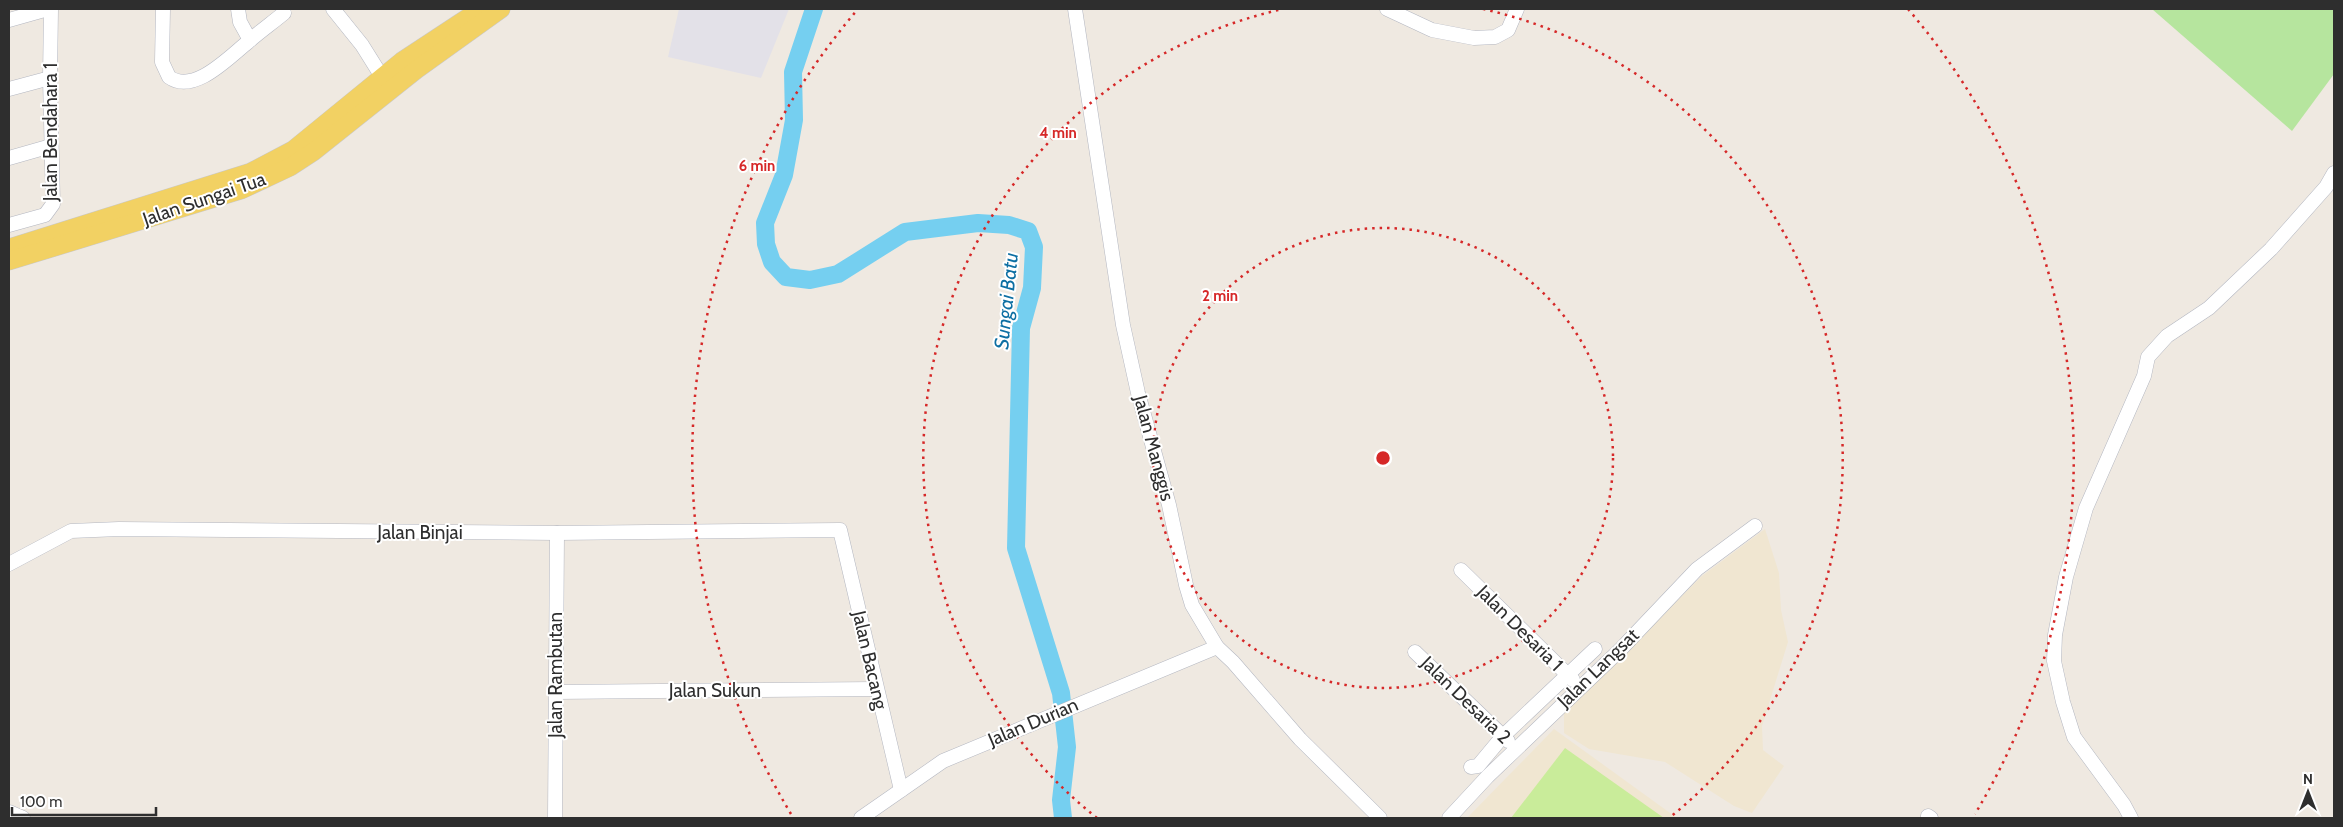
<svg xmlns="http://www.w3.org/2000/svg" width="2343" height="827" viewBox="0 0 2343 827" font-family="Cabin,sans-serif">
<rect width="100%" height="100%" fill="#efe9e1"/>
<path fill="#e3e1e8" d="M679,9H789L761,78L668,57Z"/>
<g fill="#f0e6d1">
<path d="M1765,529L1779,573L1781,610L1788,642L1762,726L1763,750L1784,766L1752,813L1734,806L1665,762L1589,749L1564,733V713L1702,576Z"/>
<path d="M1554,729L1677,818H1467Z"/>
</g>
<path fill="#b6e59e" d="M2152,9H2334V74L2292,131Z"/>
<path fill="#c9ec9a" d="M1565,748L1664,818H1511Z"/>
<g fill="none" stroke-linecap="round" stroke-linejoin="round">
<path stroke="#75cff0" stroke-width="18" d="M814,9L793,72L794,120L784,175L765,223L766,244L772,262L786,277L810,280L838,274L905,232L978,223L1009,225L1028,231L1034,247L1032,288L1021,328L1016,548L1061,693L1067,747L1061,800L1063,818"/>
<g stroke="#b4b7c1" stroke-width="15">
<g id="minor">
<path d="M163,9L162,62L169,77C194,95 229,57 248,42C259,32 272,23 284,13"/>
<path d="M238,9L240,22L250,40"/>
<path d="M333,9L362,45L387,85"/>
<path d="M1075,9L1123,325L1138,393L1169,505L1186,585L1192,605L1217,647L1233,662L1300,739L1380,818"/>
<path d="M1387,9L1432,30L1474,38L1495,37L1508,30L1517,9"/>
<path d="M9,20L48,9"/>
<path d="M9,89L50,78"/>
<path d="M9,158L51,146"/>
<path d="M9,225L45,215L53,204L50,78L51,9"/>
<path d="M9,564L71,531L119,529L557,533L840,530L901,790"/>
<path d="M1461,570L1573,680"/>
<path d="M1415,652L1508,741"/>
<path d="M555,692L876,689"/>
<path d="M1471,767L1478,766L1503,736L1595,649"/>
<path d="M9,812L23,818"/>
<path d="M1928,816L1931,818"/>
<path d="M555,818L557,533"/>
<path d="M861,818L943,761L1217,647"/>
<path d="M1449,818L1488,776L1620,650L1697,569L1755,526"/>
<path d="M2131,818L2124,805L2074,737L2063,702L2054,661L2055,635L2066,577L2086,508L2144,376L2148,357L2167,336L2209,308L2271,249L2326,187L2334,173"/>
</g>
</g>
<g stroke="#c9c9c9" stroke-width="19">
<g id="major">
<path d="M9,248L251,172L293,150L402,61L481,9"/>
<path d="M9,261L241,190L290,167L313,152L416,70L501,9"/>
</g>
</g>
<use href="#minor" stroke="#fff" stroke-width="14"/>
<use href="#major" stroke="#f2d163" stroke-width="18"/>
</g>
<g fill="none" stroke="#d62828" stroke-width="2.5" stroke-dasharray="2.5 5">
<circle cx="1383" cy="458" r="230"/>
<path d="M1097 818A460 460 0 0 1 1283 9M1483 9A460 460 0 0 1 1669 818"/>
<path d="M791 814A691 691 0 0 1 858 9M1908 9A691 691 0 0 1 1975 814"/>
</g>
<g text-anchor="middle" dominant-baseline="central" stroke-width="4" stroke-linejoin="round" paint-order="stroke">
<g font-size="19" fill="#2e2e2e" stroke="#fff">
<text transform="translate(50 132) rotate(-90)">Jalan Bendahara 1</text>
<text transform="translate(204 199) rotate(-19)">Jalan Sungai Tua</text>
<text transform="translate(1154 448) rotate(75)">Jalan Manggis</text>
<text x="420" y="532">Jalan Binjai</text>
<text transform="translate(1520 628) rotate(45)">Jalan Desaria 1</text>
<text transform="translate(870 660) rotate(77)">Jalan Bacang</text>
<text transform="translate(1598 668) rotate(-44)">Jalan Langsat</text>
<text transform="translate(555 675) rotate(-90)">Jalan Rambutan</text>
<text x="715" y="690">Jalan Sukun</text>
<text transform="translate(1466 700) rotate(44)">Jalan Desaria 2</text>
<text transform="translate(1033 722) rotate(-23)">Jalan Durian</text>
</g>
<g font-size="20" font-style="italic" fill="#0d6fa3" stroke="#fff">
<text transform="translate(1006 301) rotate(-84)">Sungai Batu</text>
</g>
</g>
<circle cx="1383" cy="458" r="8" fill="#d62828" stroke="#fff" stroke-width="2.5"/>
<g font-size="15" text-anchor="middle" font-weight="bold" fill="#d62828" stroke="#fff" stroke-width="4" stroke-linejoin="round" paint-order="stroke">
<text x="1058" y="138">4 min</text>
<text x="757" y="171">6 min</text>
<text x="1220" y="301">2 min</text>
</g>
<rect width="2343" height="827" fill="none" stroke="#2e2e2e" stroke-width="20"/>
<g transform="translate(2308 792)" stroke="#ffffff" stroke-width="4" paint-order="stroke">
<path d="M0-4L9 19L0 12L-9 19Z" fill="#2e2e2e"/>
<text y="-8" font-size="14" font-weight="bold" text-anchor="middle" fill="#2e2e2e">N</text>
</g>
<path d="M12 807v8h144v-8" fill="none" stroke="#2e2e2e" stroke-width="2.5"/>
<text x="20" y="807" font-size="15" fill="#2e2e2e" stroke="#ffffff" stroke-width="4" paint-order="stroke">100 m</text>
</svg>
